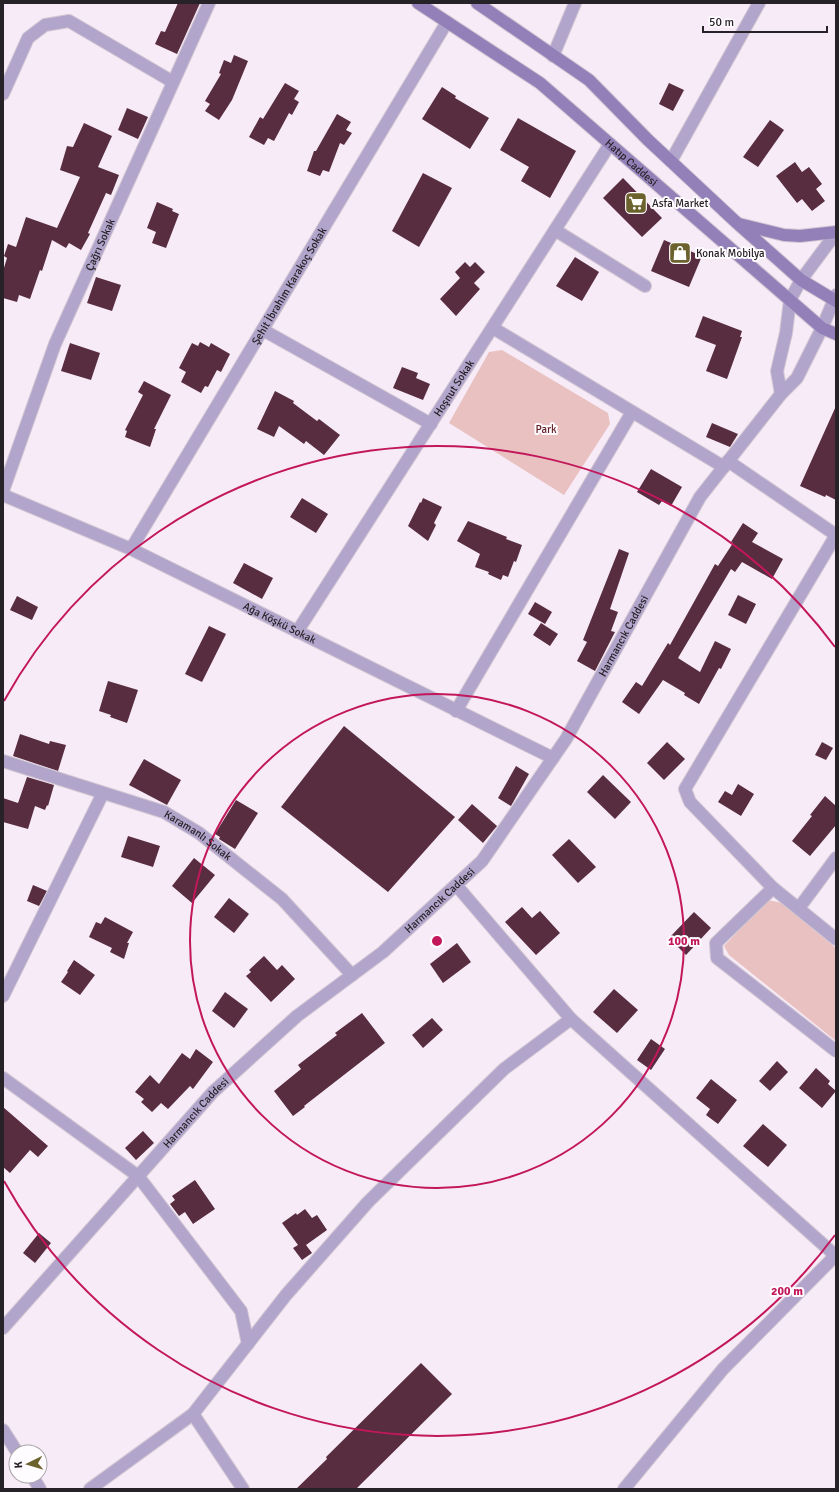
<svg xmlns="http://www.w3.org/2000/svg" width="839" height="1492" viewBox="0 0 839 1492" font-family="Signika,sans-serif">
<rect width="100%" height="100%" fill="#f8ebf8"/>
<g fill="#e9c1c0">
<path d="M502,350L608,413L610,424L564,495L449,423L489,352Z"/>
<path d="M768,900L782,903L836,948V1041L729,955L724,946Z"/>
</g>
<g fill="#582d40">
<path d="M178,3H200L177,54L155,44L161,31L165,32Z"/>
<path d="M234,55L248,61L232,100L219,120L205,111L210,104L205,101L221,74L219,73L224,60L231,63Z"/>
<path d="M285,83L299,91L294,99L299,102L292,115L289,113L274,141L268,138L264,145L249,137L260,117L263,119Z"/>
<path d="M669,83L684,90L673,111L659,104Z"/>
<path d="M442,87L456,96L455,98L489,118L470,149L422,119Z"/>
<path d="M127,108L148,117L138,139L118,130Z"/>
<path d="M337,114L351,122L346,130L352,133L344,145L340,143L329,172L323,170L320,176L307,171L314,151H316Z"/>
<path d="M518,118L576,151L550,198L521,181L529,167L500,150Z"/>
<path d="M770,120L784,130L758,167L743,157Z"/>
<path d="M84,123L112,136L98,167L119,175L111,195L106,193L88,233L90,234L81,250L69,243L66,248L52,240L42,271L40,270L30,299L19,295L17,302L3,298V271L7,258L4,256L8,244L16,247L26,217L57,228L80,177L60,170L67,146L73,147Z"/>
<path d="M795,162L802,172L809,167L822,184L816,189L825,201L812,211L802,199L797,203L776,176Z"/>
<path d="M423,173L452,188L419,247L392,231Z"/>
<path d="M623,178L662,218L642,237L603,198Z"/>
<path d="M157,202L173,209L172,211L179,214L166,248L152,243L156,232L147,228Z"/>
<path d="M664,240L702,256L689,287L651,271Z"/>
<path d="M575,257L599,272L582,301L556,286Z"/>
<path d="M465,262L470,267L475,262L485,272L474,283L480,289L456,316L440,299L460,278L455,272Z"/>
<path d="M96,277L121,285L112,311L87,303Z"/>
<path d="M703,316L742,331L740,337H742L727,379L706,371L716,345L695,337Z"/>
<path d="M200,342L209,347L211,343L230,354L221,372L217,370L208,387L205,386L201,393L181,382L186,372L179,368L192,343L198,346Z"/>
<path d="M70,343L100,353L91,380L61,371Z"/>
<path d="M402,367L418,373L416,378L430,384L423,400L393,388Z"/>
<path d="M144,381L171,395L154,429H156L150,447L125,437L127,431L125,430L143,395L138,392Z"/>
<path d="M275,391L294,401L293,403L317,421L319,419L340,435L324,455L306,441L304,444L279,426L274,437L257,429Z"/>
<path d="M836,406V500L826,495L825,497L800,486Z"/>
<path d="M712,423L738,434L730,447L706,437Z"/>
<path d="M651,469L682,487L671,506L662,501L659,505L637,492Z"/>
<path d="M302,498L328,514L316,533L290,517Z"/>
<path d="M423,498L442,507L434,523L436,525L428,541L408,526L420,502L421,503Z"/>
<path d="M468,521L507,537L506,539L522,545L516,562L514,561L508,577L503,575L501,580L488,574L489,572L475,567L480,554L457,541Z"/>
<path d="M743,523L758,533L752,542L783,559L772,579L742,562L735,572L731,569L678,658L700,672L715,641L731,649L721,669L719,668L699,704L684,695L685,693L663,680L639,714L622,702L636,682L642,686L668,643L670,645L715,564L718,566L733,543L731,542Z"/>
<path d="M619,549L629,553L610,609L618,612L611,631L615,632L595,671L577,661L587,642L583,640Z"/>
<path d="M244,563L273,578L262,599L233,583Z"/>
<path d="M738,595L756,604L746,624L728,615Z"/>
<path d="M17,596L38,607L32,620L10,610Z"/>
<path d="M535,602L552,612L545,624L528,614Z"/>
<path d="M541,623L558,634L550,646L533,635Z"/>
<path d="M209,626L226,634L202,682L185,674Z"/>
<path d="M108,681L138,690L127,723L110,717L111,715L99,711Z"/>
<path d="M344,726L455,817L388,892L281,807Z"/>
<path d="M20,734L49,744L50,741L66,745L58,771L13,756Z"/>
<path d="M667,742L685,759L664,780L647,763Z"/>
<path d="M822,742L833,748L826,760L815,755Z"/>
<path d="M144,759L181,780L167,805L129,785Z"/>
<path d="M516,766L529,774L511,806L498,798Z"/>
<path d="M603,775L631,802L615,819L587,792Z"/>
<path d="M27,777L54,785L48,806L47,805L45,810L35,806L28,829L3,822V798L18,803Z"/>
<path d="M738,784L754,794L741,816L718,802L725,791L732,795Z"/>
<path d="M825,796L836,806V825L810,856L792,841L812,816L810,815Z"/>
<path d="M236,800L258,813L235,849L219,839L220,837L215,834Z"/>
<path d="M472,804L497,826L483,843L458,820Z"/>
<path d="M128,836L160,846L153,867L121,857Z"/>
<path d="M569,839L596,867L578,883L552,855Z"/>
<path d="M194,858L215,875L192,903L172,886Z"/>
<path d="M33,885L47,891L39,906L27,901Z"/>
<path d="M229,898L249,914L234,933L214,917Z"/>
<path d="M522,907L532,918L540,911L560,933L536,955L505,922Z"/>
<path d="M694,912L711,928L686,955L669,938Z"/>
<path d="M105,917L133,932L127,943H129L124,959L110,952L112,948L89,937L96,922L101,924Z"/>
<path d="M457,943L471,962L443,983L430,964Z"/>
<path d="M264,956L277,970L282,965L295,979L271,1002L246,976L251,972L249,970Z"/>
<path d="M74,960L95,975L80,995L61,982L68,972L67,971Z"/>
<path d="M614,989L638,1010L617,1033L593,1012Z"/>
<path d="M225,992L248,1009L234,1028L212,1011Z"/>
<path d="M362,1013L385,1043L304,1106L305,1107L293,1116L274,1091L301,1069L298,1065L337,1035L335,1033Z"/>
<path d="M432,1018L443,1030L423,1048L412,1035Z"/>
<path d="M651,1039L665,1049L651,1070L637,1060Z"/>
<path d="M196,1049L213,1062L193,1089L190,1086L168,1109L161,1103L152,1112L141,1102L144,1099L135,1092L150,1075L159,1084L182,1053L190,1059Z"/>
<path d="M777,1061L788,1072L770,1091L759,1081Z"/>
<path d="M816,1068L830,1081L828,1084L836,1091L822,1108L799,1088Z"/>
<path d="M711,1079L737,1100L718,1124L706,1115L710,1109L696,1098Z"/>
<path d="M3,1107L48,1146L38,1157L30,1150L10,1173L3,1167Z"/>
<path d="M763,1124L787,1145L768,1167L743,1146Z"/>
<path d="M143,1131L154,1143L136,1160L125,1148Z"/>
<path d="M195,1180L215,1209L193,1224L185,1212L179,1216L170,1204L175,1200L172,1196Z"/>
<path d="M305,1209L312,1218L317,1215L327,1230L306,1245L312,1253L302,1260L293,1248L298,1245L282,1223L296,1213L297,1215Z"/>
<path d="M39,1233L51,1243L35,1263L23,1253Z"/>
<path d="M421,1363L452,1394L356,1489H296L327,1459L326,1457Z"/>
</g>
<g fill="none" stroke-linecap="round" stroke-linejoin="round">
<g stroke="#d2c7d2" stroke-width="14">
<g id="minor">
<path d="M553,56L575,3"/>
<path d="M3,94L28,38L45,25L69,21L173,82"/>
<path d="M671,161L759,3"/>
<path d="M555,230L645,286"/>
<path d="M493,328L724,467"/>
<path d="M263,330L431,424"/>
<path d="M728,461L836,535"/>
<path id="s1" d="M3,491L55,344L209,3"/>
<path id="s2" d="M3,495L131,549L553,758"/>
<path d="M836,535L685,789L690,802L773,888L836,939"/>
<path id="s3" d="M131,549L447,22"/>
<path id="s4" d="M297,632L610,144"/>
<path d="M456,711L632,412"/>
<path id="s5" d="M3,761L164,812L199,833L282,899L352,975"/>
<path d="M456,885L571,1019L836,1256"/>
<path d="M773,888L716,943L717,958L836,1051"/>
<path d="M799,908L836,858"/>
<path d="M3,996L103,793"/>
<path d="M3,1078L138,1176L241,1311L248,1344"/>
<path d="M193,1414L243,1489"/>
<path d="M3,1430L17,1452"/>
<path d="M32,1476L40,1489"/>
<path d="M90,1489L193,1414L286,1295L368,1202L504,1069L571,1019"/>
<path d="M624,1489L723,1369L836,1255"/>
</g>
</g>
<g stroke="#d2c7d2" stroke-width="14">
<g id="tertiary">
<path d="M781,394L777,371L786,333L790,300L801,280L836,233"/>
<path id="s6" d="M3,1328L213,1092L297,1016L383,952L482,861L566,739L700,497L781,394L797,378L822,328L836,295"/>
</g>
</g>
<g stroke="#d2c7d2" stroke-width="14">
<g id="secondary">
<path id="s7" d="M418,3L540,83L822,328L836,334"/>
<path d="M477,3L589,80L648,140L737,223L801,280L836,301"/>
<path d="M739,224L784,235L800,236L836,232"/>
</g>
</g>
<use href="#minor" stroke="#b2a5cc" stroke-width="12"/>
<use href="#tertiary" stroke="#b2a5cc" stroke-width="12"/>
<use href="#secondary" stroke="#9480b9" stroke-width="12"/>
</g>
<g fill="none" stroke="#c2185b" stroke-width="2">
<circle cx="437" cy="941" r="247"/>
<path d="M835 1235A495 495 0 0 1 4 1181M4 701A495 495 0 0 1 835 647"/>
</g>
<defs>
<g id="supermarket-square" transform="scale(1.15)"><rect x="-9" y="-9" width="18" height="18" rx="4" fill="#6c622e" stroke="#fffcff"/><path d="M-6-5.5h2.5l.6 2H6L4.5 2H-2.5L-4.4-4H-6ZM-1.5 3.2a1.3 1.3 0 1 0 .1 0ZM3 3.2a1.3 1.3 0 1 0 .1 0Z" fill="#fff"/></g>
<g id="shop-square" transform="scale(1.15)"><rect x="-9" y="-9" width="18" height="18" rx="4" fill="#6c622e" stroke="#fffcff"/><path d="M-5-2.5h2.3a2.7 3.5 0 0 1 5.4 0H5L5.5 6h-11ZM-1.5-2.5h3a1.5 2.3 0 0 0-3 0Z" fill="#fff"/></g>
</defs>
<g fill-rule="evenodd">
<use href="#supermarket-square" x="636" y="203"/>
<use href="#shop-square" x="680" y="253"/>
</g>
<g text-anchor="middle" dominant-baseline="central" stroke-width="4" stroke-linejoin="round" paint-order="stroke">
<g font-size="11" fill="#272227" stroke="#fffcff">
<text stroke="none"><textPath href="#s7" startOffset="267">Hatıp Caddesi</textPath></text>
<text stroke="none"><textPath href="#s1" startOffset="265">Çağrı Sokak</textPath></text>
<text stroke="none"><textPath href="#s3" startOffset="307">Şehit İbrahim Karakoç Sokak</textPath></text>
<text stroke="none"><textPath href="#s4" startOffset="290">Hoşnut Sokak</textPath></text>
<text stroke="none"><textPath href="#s2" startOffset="305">Ağa Köşkü Sokak</textPath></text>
<text stroke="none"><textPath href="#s6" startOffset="937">Harmancık Caddesi</textPath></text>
<text stroke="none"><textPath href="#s5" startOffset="210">Karamanlı Sokak</textPath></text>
<text stroke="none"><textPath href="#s6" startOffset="613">Harmancık Caddesi</textPath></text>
<text stroke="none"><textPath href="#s6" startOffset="289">Harmancık Caddesi</textPath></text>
</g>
<g font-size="11" fill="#272227" stroke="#fffcff" text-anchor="start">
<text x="652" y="203">Asfa Market</text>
<text x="696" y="253">Konak Mobilya</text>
</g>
<g font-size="11" fill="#632025" stroke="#fffcff">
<text x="546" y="429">Park</text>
</g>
</g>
<circle cx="437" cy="941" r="6" fill="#c2185b" stroke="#fffcff" stroke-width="2"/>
<g font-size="12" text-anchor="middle" font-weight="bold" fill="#c2185b" stroke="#fffcff" stroke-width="4" stroke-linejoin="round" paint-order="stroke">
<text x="684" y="945">100 m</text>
<text x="787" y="1295">200 m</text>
</g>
<rect width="839" height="1492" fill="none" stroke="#272227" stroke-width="8"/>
<g transform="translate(28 1464) rotate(265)"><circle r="19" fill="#fffcff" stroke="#a9a5a9"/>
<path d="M0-3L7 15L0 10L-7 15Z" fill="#6c622e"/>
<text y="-6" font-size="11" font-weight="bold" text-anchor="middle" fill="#272227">K</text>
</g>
<path d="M703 26v6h124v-6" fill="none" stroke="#272227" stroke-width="2"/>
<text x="709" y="26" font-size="12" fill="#272227" stroke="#fffcff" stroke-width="3" paint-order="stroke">50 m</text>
</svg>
